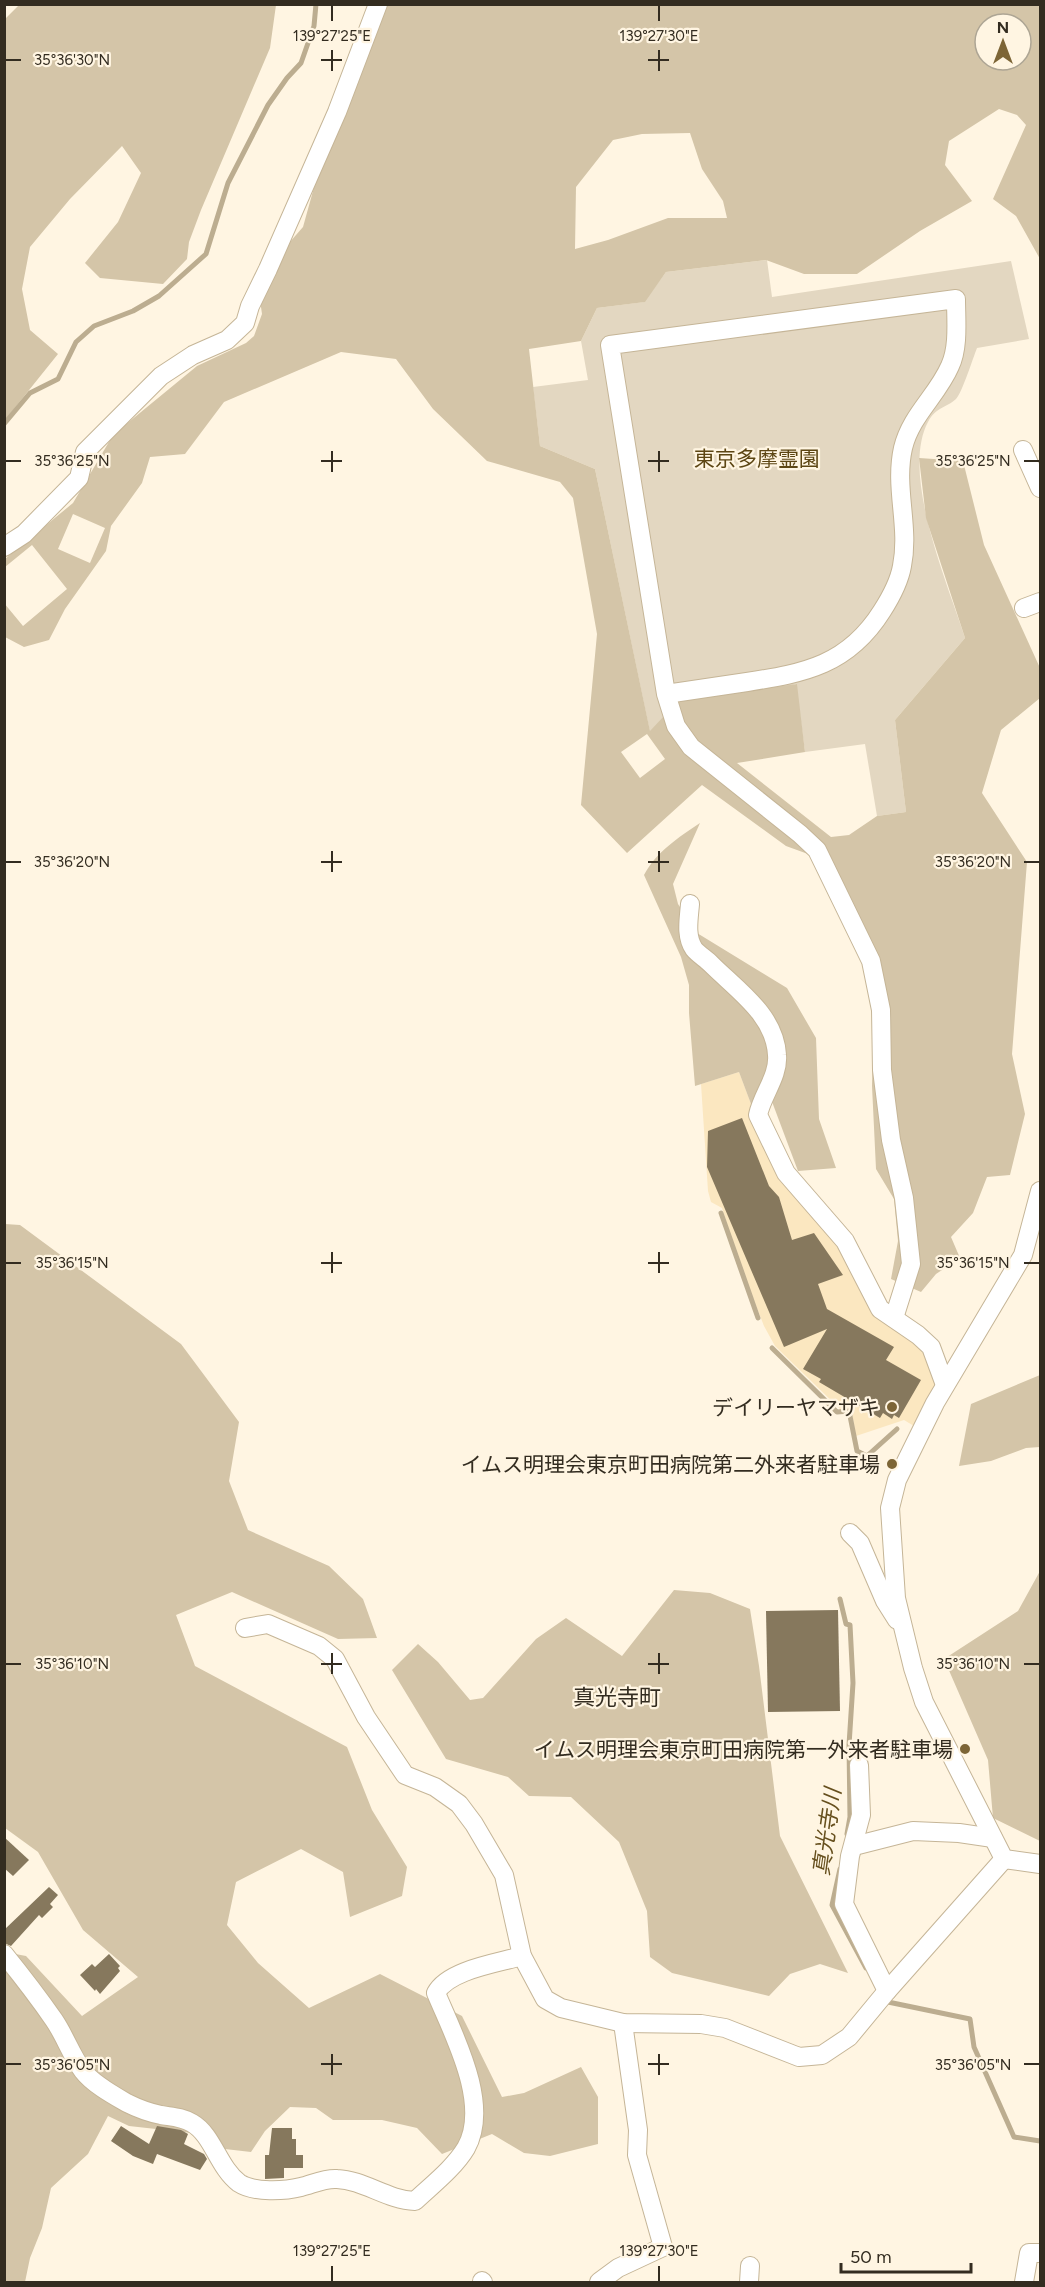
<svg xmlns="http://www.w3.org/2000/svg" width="1045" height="2287" viewBox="0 0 1045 2287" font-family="Figtree,'Noto Sans JP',sans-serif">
<rect width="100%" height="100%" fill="#fff5e2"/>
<path fill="#fbe7c0" d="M739,1072L751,1104V1118L780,1181L800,1201L838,1246L875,1317L914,1342L928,1359L935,1374V1386L914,1426L904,1420L856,1436L851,1407L840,1409L775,1346L764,1326L740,1265L722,1208L711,1202L708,1191L701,1084Z"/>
<path fill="#e3d7c1" d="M767,260L772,297L1011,261L1029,339L977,348C973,358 962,393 956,399C946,408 936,407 928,422C900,474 948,584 965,638L895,720L906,812L877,816L865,744L805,752L796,684L650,732L595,469L540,446L533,387L588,380L581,341L597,308L644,302L666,272Z"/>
<g fill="#d4c5a8" fill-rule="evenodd">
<path d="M19,5H276L270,48L201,210L189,242L187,259L163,284L100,278L85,263L118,222L141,173L122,146L70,199L30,247L22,289L30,330L58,354L5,420L4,20Z"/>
<path d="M385,5H1040V259L1016,216L993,199L1026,125L1017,115L999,109L949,141L945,165L972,201L920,231L857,274H804L766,260L666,272L645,302L597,308L581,341L529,349L540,446L595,469L650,731L679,700L797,684L805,752L737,763L831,837L849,835L877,816L906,812L895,720L965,638L926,518L919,458L963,461L984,545L1040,668V698L1001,730L982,793L1027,862L1012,1054L1025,1114L1010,1175L987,1177L973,1213L951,1237L960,1258L936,1274L921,1292L891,1279L898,1241L894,1199L876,1169L872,1086L874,984L830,862L786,846L702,785L627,853L581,805L597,634L573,498L560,482L487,461L433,409L396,359L341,352L224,402L185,454L150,457L142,483L111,526L106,551L65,609L49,640L24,647L5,637L4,603L23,626L67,589L32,545L5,567V559L73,503L113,435L197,366L246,343L254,336L262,314L260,300L289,243L303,227L318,173L336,87L374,29ZM985,24H1021V60H985ZM690,133L702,169L723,201L727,218H668L608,240L575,249L576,187L613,140L642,134ZM73,514L105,528L90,563L58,549ZM647,734L665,759L640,778L621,752Z"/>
<path d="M700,823L673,884L678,904L697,933L787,988L816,1038L819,1119L836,1168L798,1171L771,1099L751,1104L739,1072L695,1086L689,1013V985L681,957L644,875C657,851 678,838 700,823Z"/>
<path d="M5,1224L20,1225L181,1344L239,1422L229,1481L248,1530L329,1566L363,1599L377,1638L338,1639L232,1592L176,1615L195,1666L347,1747L372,1810L407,1867L402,1896L350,1917L343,1872L301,1849L236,1882L227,1925L258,1963L309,2008L380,1974L462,2016L502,2097L524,2093L581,2067L598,2097V2144L550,2156L524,2153L492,2134L442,2154L417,2128L382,2120H333L316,2108L290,2107L265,2131L251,2152L225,2149L192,2133L129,2126L108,2116L88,2154L51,2188L42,2228L30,2258L25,2282H5V1952L26,1956L82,2016L138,1977L83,1930L38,1852L5,1828Z"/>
<path d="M1040,1375V1447L1026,1448L991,1461L959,1466L971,1404Z"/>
<path d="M1040,1571V1841L993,1818L988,1760L944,1659L1018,1611Z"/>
<path d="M674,1590L710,1593L750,1609L759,1666L780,1836L848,1973L820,1964L790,1974L769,1996L672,1973L650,1957L647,1911L619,1842L571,1797L529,1796L508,1777L446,1759L392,1670L418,1644L438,1662L470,1700L483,1698L536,1639L566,1618L622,1656Z"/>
</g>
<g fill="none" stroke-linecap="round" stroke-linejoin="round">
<g stroke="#bcad90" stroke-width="5">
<path d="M4,424L30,393L58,379L76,342L94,326L133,311L159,296L206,254L228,183L268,105L287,78L301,63L314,26L316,4"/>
<path d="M721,1213L758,1318"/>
<path d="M772,1348L837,1412L849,1411L857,1451L867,1456"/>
<path d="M867,1456L897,1429"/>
<path d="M840,1599L846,1624L850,1625L853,1683L849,1745L850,1817L847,1834"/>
<path d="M840,1869L832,1905L866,1968"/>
<path d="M888,2002L970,2019L974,2047L1014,2137L1040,2141"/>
</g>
</g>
<g fill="#86785d">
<path d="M742,1118L769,1186L779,1197L792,1240L814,1233L843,1275L818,1284L827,1309L894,1347L886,1360L921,1380L899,1418L894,1415L892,1419L883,1413L880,1418L819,1382L821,1379L803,1369L827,1329L784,1347L707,1167L708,1131Z"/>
<path d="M838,1610L840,1711L768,1712L766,1611Z"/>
<path d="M4,1837L29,1860L13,1876L4,1868Z"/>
<path d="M49,1887L58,1895L50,1904L53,1907L42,1918L39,1915L11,1946L4,1943V1930Z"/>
<path d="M109,1954L120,1966L118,1968L120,1971L100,1994L96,1989L95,1991L80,1975L92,1964L95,1967Z"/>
<path d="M121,2126L149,2144L157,2126L181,2130L188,2134L184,2144L204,2154L207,2159L200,2170L157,2154L153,2164L133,2156L111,2141Z"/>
<path d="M272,2128H292V2139H296V2155H303V2168H284V2178L265,2179V2155H269Z"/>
</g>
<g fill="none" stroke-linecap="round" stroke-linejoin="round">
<g stroke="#c5b597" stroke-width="20">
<g id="minor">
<path d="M1023,450L1040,488"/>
<path d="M4,547L24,534L79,478L85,452L161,376L193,355L227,340L245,323L250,306L268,269L337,112L378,4"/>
<path d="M1024,608L1040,602"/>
<path d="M666,694C693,690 720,686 747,682C805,673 848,665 882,611C891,597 899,583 902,566C910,526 894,488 903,448C911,415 937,396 950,366C959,347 956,320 956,299L610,345L666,694L676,726L691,747L800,834L817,850L871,961L881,1010L882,1070L891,1140L904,1198L911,1264L894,1318"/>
<path d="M690,904C689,918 685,936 694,949C698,954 706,959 711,964C737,990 775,1015 777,1055C779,1076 762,1095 758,1115L786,1173L845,1241L880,1309L918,1335L931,1347L945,1385"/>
<path d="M1040,1191L1023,1255L935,1403L897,1480L890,1508L896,1598L913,1668L924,1702L1004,1859L1040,1864"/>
<path d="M850,1533L860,1543L885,1601L897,1620"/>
<path d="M245,1628L268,1624L319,1646L335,1659L366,1717L405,1775L435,1787L459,1804L474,1824L504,1875L522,1956L545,1999L561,2008L623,2023L701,2024L725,2028L799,2057L822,2055L849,2037L887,1991L1004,1859"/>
<path d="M859,1765L861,1815L850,1856L844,1904L887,1991"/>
<path d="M854,1846L913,1831L959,1833L993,1838"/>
<path d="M4,1954C21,1975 38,1997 54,2020C65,2036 71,2055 83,2071C93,2084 113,2095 127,2103C137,2108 151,2113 161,2115C173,2117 182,2117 192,2123C213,2135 218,2167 239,2183C254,2193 285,2191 301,2187C313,2184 325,2178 337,2179C364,2180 387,2200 415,2201C432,2185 454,2168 466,2148C491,2104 453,2034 436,1993C448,1970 498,1963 522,1956"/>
<path d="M482,2281L483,2282"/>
<path d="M599,2282L618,2268L663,2247L637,2155L638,2130L623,2023"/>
<path d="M749,2282L750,2266"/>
<path d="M1024,2282L1029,2253H1040"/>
</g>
</g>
<use href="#minor" stroke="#fff" stroke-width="18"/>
</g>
<path fill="none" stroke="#332c20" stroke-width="2" d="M332,6V21M659,6V21M332,50V71M659,50V71M6,60H21M321,60H342M648,60H669M332,451V472M659,451V472M6,461H21M321,461H342M648,461H669M1024,461H1039M332,851V872M659,851V872M6,862H21M321,862H342M648,862H669M1024,862H1039M332,1252V1273M659,1252V1273M6,1263H21M321,1263H342M648,1263H669M1024,1263H1039M332,1653V1674M659,1653V1674M6,1664H21M321,1664H342M648,1664H669M1024,1664H1039M332,2054V2075M659,2054V2075M6,2064H21M321,2064H342M648,2064H669M1024,2064H1039M332,2266V2281M659,2266V2281"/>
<g fill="#7d6536" stroke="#fff5e2" stroke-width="2">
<circle cx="892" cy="1407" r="6"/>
<circle cx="892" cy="1464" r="6"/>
<circle cx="965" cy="1749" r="6"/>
</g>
<g text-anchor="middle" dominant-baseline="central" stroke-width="4.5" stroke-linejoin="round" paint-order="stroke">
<g font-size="21" fill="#5d4614" stroke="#fff5e2">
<text x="757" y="458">東京多摩霊園</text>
</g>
<g font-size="21" fill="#332c20" stroke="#fff5e2" text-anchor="end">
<text x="880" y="1407">デイリーヤマザキ</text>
<text x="880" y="1464">イムス明理会東京町田病院第二外来者駐車場</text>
<text x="953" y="1749">イムス明理会東京町田病院第一外来者駐車場</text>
</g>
<g font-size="22" fill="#332c20" stroke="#fff5e2">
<text x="617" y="1697">真光寺町</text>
</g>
<g font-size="22" font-style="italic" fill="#664f1d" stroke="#fff5e2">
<text transform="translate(827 1832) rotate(-82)">真光寺川</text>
</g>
</g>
<g font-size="15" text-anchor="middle" fill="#332c20" stroke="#fff5e2" stroke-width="4.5" stroke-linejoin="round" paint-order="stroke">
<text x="332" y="41">139°27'25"E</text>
<text x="659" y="41">139°27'30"E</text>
<text x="72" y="65">35°36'30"N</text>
<text x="72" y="466">35°36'25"N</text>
<text x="973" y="466">35°36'25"N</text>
<text x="72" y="867">35°36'20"N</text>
<text x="973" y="867">35°36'20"N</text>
<text x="72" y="1268">35°36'15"N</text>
<text x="973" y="1268">35°36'15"N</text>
<text x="72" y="1669">35°36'10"N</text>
<text x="973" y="1669">35°36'10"N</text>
<text x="72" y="2070">35°36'05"N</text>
<text x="973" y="2070">35°36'05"N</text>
<text x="332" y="2256">139°27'25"E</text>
<text x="659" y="2256">139°27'30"E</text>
</g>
<rect width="1045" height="2287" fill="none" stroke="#332c20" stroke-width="12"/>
<g transform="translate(1003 42)"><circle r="28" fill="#fff5e2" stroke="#ada594" stroke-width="1.5"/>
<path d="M0-4.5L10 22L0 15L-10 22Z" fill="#7d6536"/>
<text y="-9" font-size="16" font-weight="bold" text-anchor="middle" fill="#332c20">N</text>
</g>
<path d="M841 2263v9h130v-9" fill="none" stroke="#332c20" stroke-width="3"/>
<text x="850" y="2263" font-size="18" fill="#332c20" stroke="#fff5e2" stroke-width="4.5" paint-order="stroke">50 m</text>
</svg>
